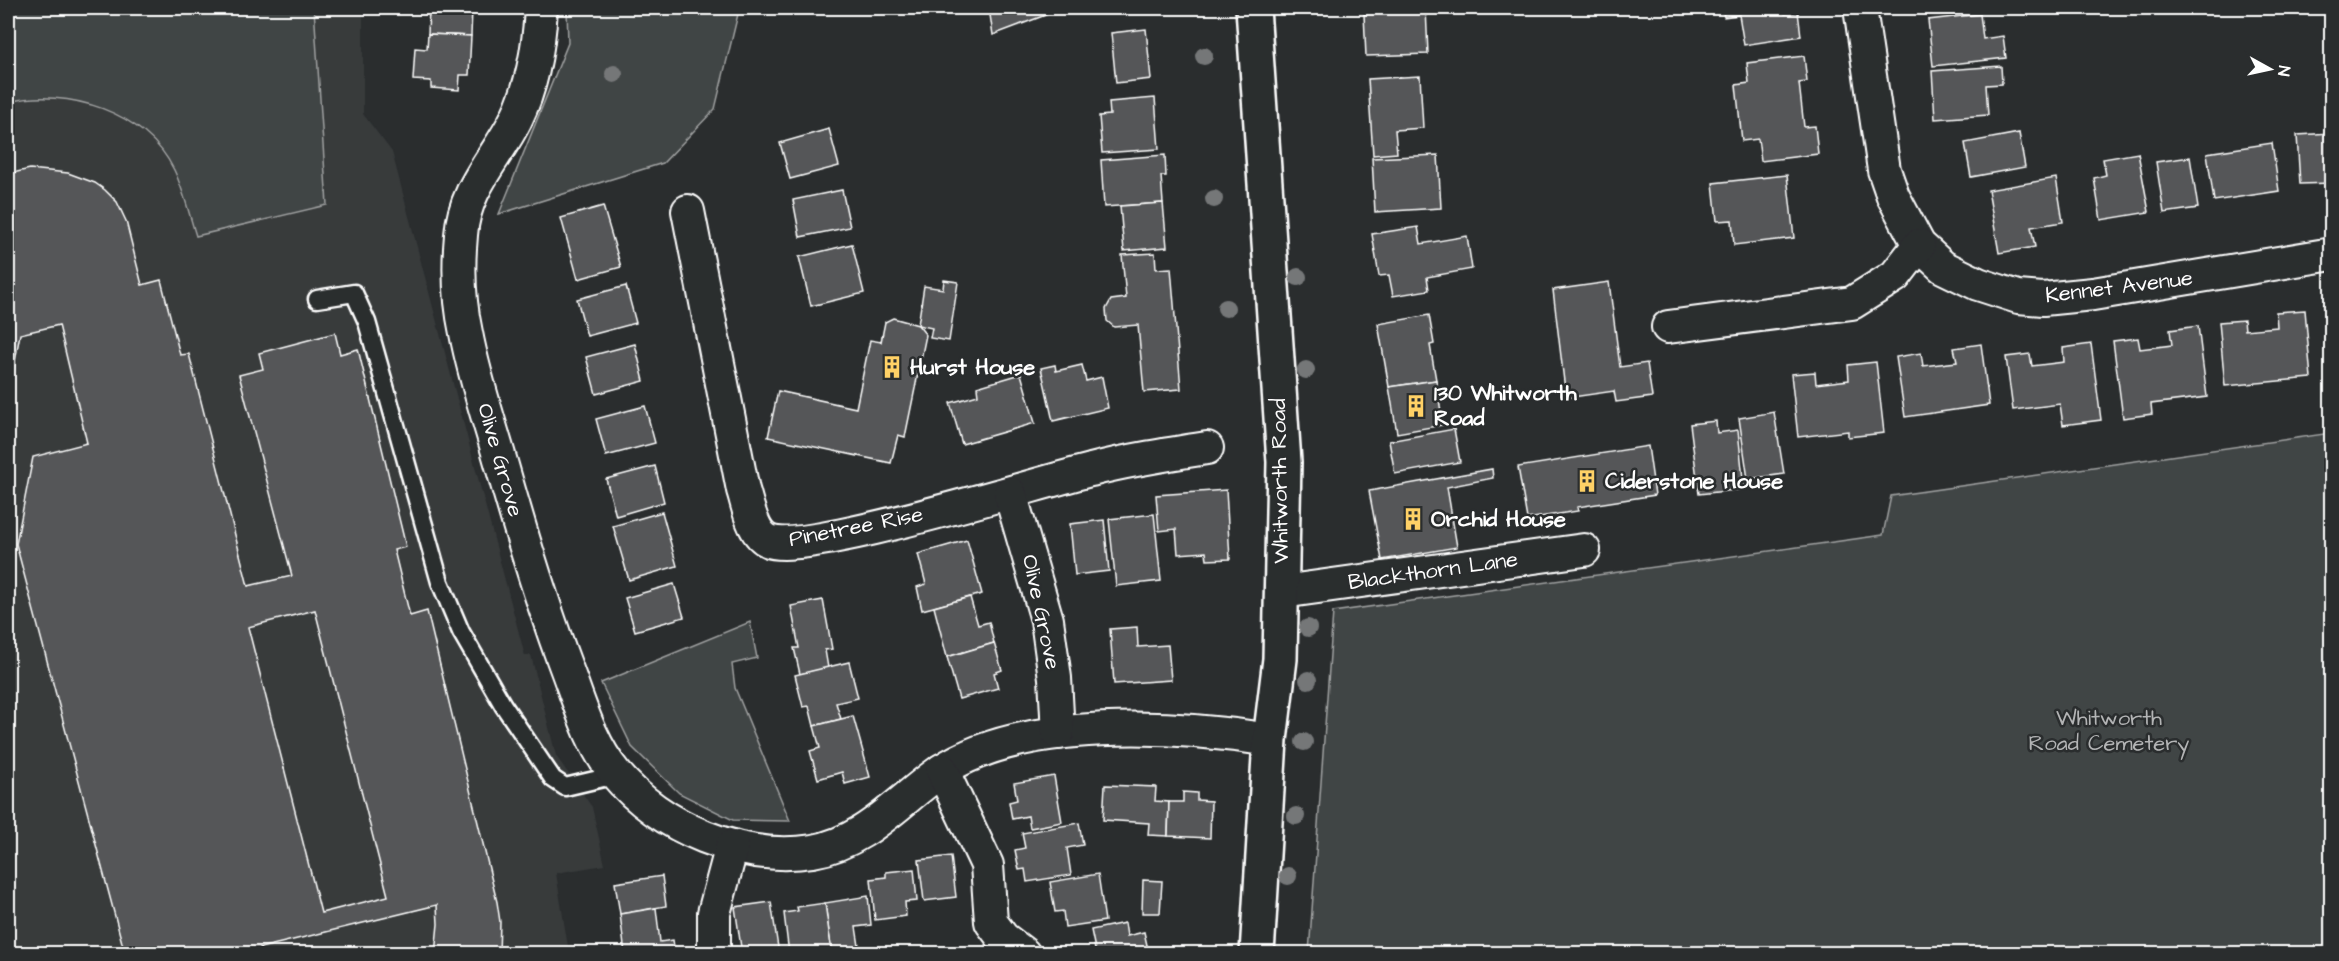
<svg xmlns="http://www.w3.org/2000/svg" width="2339" height="961" viewBox="0 0 2339 961" font-family="'Architects Daughter',sans-serif">
<rect width="100%" height="100%" fill="#2a2d2e"/>
<filter id="ink" filterUnits="userSpaceOnUse"><feTurbulence type="fractalNoise" baseFrequency=".0167" numOctaves="2"/><feDisplacementMap in="SourceGraphic" scale="12" xChannelSelector="R" yChannelSelector="G"/><feConvolveMatrix kernelMatrix="1 2 1 2 8 2 1 2 1" color-interpolation-filters="sRGB"/></filter>
<g filter="url(#ink)">
<path fill="#373a3b" d="M8,8H363V114L392,152L525,656L531,655L556,756L592,807L605,865L556,873L569,953H8Z"/>
<g fill="#414445" stroke="#a0a2a2" stroke-width="1.5">
<path d="M8,8H314L327,205L196,236C189,214 184,191 174,170C146,112 67,87 8,102Z"/>
<path d="M567,8H711L738,14L715,109L663,163L499,214L568,43Z"/>
<path d="M2331,433V953H1309L1333,612L1883,535L1891,496Z"/>
<path d="M750,622L757,658L732,664L735,688L790,821L733,820L679,793L632,747L601,683Z"/>
</g>
<g fill="#555758" stroke="#fff" stroke-width="1.5" fill-rule="evenodd">
<path d="M429,8H472L471,36L428,34Z"/>
<path d="M989,8H1064L993,35Z"/>
<path d="M1319,8H1381V9Z"/>
<path d="M1393,8H1426L1428,54L1366,56L1364,14L1393,13Z"/>
<path d="M1722,8H1784L1785,14L1798,12L1801,36L1744,45L1739,15L1724,17Z"/>
<path d="M1932,8H1973L1933,12Z"/>
<path d="M1989,8H2010V9L1989,12Z"/>
<path d="M1980,14L1983,39L2003,36L2006,58L1933,66L1928,20Z"/>
<path d="M1146,29L1151,79L1116,83L1111,33Z"/>
<path d="M428,34L471,36L469,75H460L459,90L431,88V81L413,80L415,48L427,49Z"/>
<path d="M1804,56L1807,82L1799,83L1804,127L1815,126L1818,154L1761,161L1758,139L1742,141L1736,85L1749,83L1747,63Z"/>
<path d="M2001,66L2002,84L1986,85L1988,115L1935,119L1932,71Z"/>
<path d="M1420,76L1423,128L1395,130L1397,153L1373,155L1368,79Z"/>
<path d="M1155,98L1159,149L1102,153L1099,116L1110,115L1109,102Z"/>
<path d="M829,129L839,166L790,179L780,143Z"/>
<path d="M2019,133L2025,167L1971,177L1965,143Z"/>
<path d="M2332,133V183L2300,184L2297,135Z"/>
<path d="M2272,143L2279,191L2214,201L2207,153Z"/>
<path d="M2138,153L2149,212L2101,220L2094,178L2106,175L2103,159Z"/>
<path d="M1165,155L1166,176H1161L1163,203L1104,207L1101,160Z"/>
<path d="M1438,155L1441,208L1375,212L1372,158Z"/>
<path d="M2190,157L2198,208L2164,213L2156,162Z"/>
<path d="M30,169L68,173L95,183L105,190L117,202L126,221L142,285L161,280L180,355L189,354L248,586L292,576L239,375L263,369L259,353L335,333L340,354L358,349L406,547L394,550L410,616L427,611L497,902L500,922L499,954H435L438,924L437,905L260,948L262,954H125L16,544L33,457L87,443L59,325L20,334L8,399V174ZM315,610L388,896L321,913L248,627Z"/>
<path d="M1787,175L1794,238L1734,245L1732,220L1717,221L1713,183Z"/>
<path d="M2056,178L2063,222L2031,227L2035,247L1999,253L1988,190Z"/>
<path d="M842,190L850,227L800,237L793,200Z"/>
<path d="M1163,203L1167,247L1124,251L1120,206Z"/>
<path d="M603,206L621,267L578,279L561,218Z"/>
<path d="M1418,227L1421,244L1467,236L1472,269L1427,277L1429,290L1393,296L1389,275L1379,276L1372,234Z"/>
<path d="M852,244L864,293L811,306L799,257Z"/>
<path d="M1155,253L1156,269L1171,268L1181,389L1144,392L1138,325L1114,327L1107,321L1106,309L1111,300L1126,298L1122,255Z"/>
<path d="M944,280L958,282L949,341L930,338L932,328L918,325L924,286L943,289Z"/>
<path d="M1609,282L1620,367L1647,363L1652,397L1616,402L1614,391L1566,398L1553,290Z"/>
<path d="M626,286L636,323L587,336L577,299Z"/>
<path d="M2332,304V355L2324,305Z"/>
<path d="M2305,310L2311,378L2225,386L2219,322L2244,320L2245,330L2277,327L2276,312Z"/>
<path d="M1429,315L1434,344L1430,345L1436,380L1389,387L1378,324Z"/>
<path d="M893,318L918,325L926,335L905,437L898,435L891,463L768,437L778,391L856,408L870,340L881,342L885,322Z"/>
<path d="M2198,326L2207,397L2151,404L2152,414L2123,418L2113,341L2138,338L2140,349L2172,345L2170,330Z"/>
<path d="M635,344L644,381L596,394L586,357Z"/>
<path d="M1981,344L1989,405L1905,417L1896,357L1921,353L1923,366L1957,362L1954,348Z"/>
<path d="M2091,344L2101,420L2063,425L2060,404L2013,410L2006,357L2030,354L2032,366L2064,362L2063,348Z"/>
<path d="M1876,362L1884,433L1848,437V431L1798,437L1791,374L1815,372L1816,384L1849,380L1848,365Z"/>
<path d="M1055,365L1056,371L1082,365L1086,381L1102,377L1108,408L1053,421L1041,368Z"/>
<path d="M1021,374L1035,423L962,444L950,403L978,395L977,387Z"/>
<path d="M1436,380L1443,425L1397,433L1389,387Z"/>
<path d="M645,406L655,443L606,456L596,419Z"/>
<path d="M1774,412L1784,474L1748,479L1739,418Z"/>
<path d="M1716,421L1717,433L1738,430L1744,489L1699,494L1690,424Z"/>
<path d="M1454,429L1460,462L1395,474L1389,441Z"/>
<path d="M1648,446L1655,495L1577,507L1578,511L1527,519L1518,467Z"/>
<path d="M655,466L664,502L616,516L606,479Z"/>
<path d="M1492,469L1493,478L1447,487L1457,547L1382,560L1369,491Z"/>
<path d="M1226,490L1230,559L1207,560L1206,552L1178,554L1176,529L1159,531L1156,495Z"/>
<path d="M662,512L677,566L629,580L613,526Z"/>
<path d="M1154,514L1161,581L1116,586L1109,519Z"/>
<path d="M1104,520L1109,571L1075,575L1070,524Z"/>
<path d="M967,540L982,594L922,610L917,587L926,584L918,554Z"/>
<path d="M674,584L684,617L635,631L625,598Z"/>
<path d="M970,597L978,625L989,622L994,643L947,657L934,607Z"/>
<path d="M823,600L832,649L825,650L828,668L800,674L794,648H799L791,606Z"/>
<path d="M1137,627L1138,647L1168,645L1171,680L1114,684L1110,629Z"/>
<path d="M994,643L1002,670L994,673L998,688L959,699L947,657Z"/>
<path d="M849,662L858,698L836,703L841,719L814,726L809,706L803,707L795,675Z"/>
<path d="M853,716L870,777L845,784L842,772L818,779L810,751L820,748L814,726Z"/>
<path d="M1054,776L1062,822L1030,828L1028,816L1012,819L1009,802L1017,800L1014,783Z"/>
<path d="M1105,785L1156,787L1155,801L1169,802L1168,836L1148,835L1149,823L1103,820Z"/>
<path d="M1183,792L1197,793V800L1211,801L1210,838L1168,836L1169,802H1183Z"/>
<path d="M1079,823L1083,845L1067,848L1071,875L1027,882L1025,869L1019,870L1015,850L1025,848L1022,833Z"/>
<path d="M951,856L956,897L924,901L919,860Z"/>
<path d="M914,869L917,901L905,902L906,916L875,920L871,879L886,877V872Z"/>
<path d="M1098,874L1105,921L1065,927L1063,911L1055,912L1050,882Z"/>
<path d="M662,876L666,906L620,914L615,883Z"/>
<path d="M1143,880L1162,881L1160,913H1142Z"/>
<path d="M868,896L871,925L856,927L859,946L848,948V954H832L825,903Z"/>
<path d="M771,902L779,954H742L735,907Z"/>
<path d="M825,903L832,954H789L784,913L798,911L797,907Z"/>
<path d="M656,908L660,942L673,940L675,954H625L620,914Z"/>
<path d="M1125,923L1127,936L1144,932L1149,954H1096L1091,930Z"/>
</g>
<g fill="none" stroke-linecap="round" stroke-linejoin="round">
<g stroke="#fff" stroke-width="21">
<path id="lane" d="M317,299L354,293L367,322L440,582L461,632L503,705L553,779L565,787L616,775"/>
</g>
<g stroke="#fff" stroke-width="36">
<g id="street">
<path d="M541,8C539,45 533,85 516,119C497,158 464,188 461,235C458,267 459,301 466,333C474,376 488,417 500,459C520,530 541,601 567,670C580,705 591,744 615,773C661,828 742,862 813,851C866,842 899,800 941,771C1023,716 1177,725 1270,740"/>
<path d="M1860,8L1884,170L1893,196L1919,245L1943,267L1978,284L2018,297L2043,299L2093,294L2332,254"/>
<path d="M688,211L743,490C748,505 752,534 769,541C805,556 1040,482 1091,470C1129,460 1168,454 1207,448"/>
<path d="M1668,327L1852,303L1895,276L1919,245"/>
<path d="M1010,493L1047,620L1055,678L1058,733"/>
<path d="M1282,592L1584,550"/>
<path d="M942,770L987,865L991,922L1003,938L1024,954"/>
<path d="M714,954V913L732,846"/>
</g>
</g>
<g stroke="#fff" stroke-width="38">
<path id="secondary" d="M1253,8L1284,462L1280,659L1270,740L1257,954"/>
</g>
<use href="#lane" stroke="#2a2d2e" stroke-width="16"/>
<use href="#street" stroke="#2a2d2e" stroke-width="32"/>
<use href="#secondary" stroke="#2a2d2e" stroke-width="33"/>
</g>
<g fill="#757778">
<circle cx="1204" cy="56" r="9"/>
<circle cx="614" cy="74" r="9"/>
<circle cx="1214" cy="199" r="9"/>
<circle cx="1298" cy="277" r="9"/>
<circle cx="1226" cy="308" r="9"/>
<circle cx="1306" cy="370" r="9"/>
<circle cx="1308" cy="628" r="9"/>
<circle cx="1308" cy="680" r="9"/>
<circle cx="1304" cy="742" r="9"/>
<circle cx="1296" cy="816" r="9"/>
<circle cx="1288" cy="876" r="9"/>
</g>
</g>
<defs>
<g id="building-bare" transform="scale(1.8)"><path d="M-4-6H4V6H1V3H-1V6H-4ZM-2.5-4.3h1.7v1.8h-1.7ZM.8-4.3h1.7v1.8H.8ZM-2.5-1h1.7V.8h-1.7ZM.8-1h1.7V.8H.8Z" fill="#ffd166" stroke="#2a2d2e" stroke-width="2.5" paint-order="stroke"/></g>
</defs>
<g fill-rule="evenodd">
<use href="#building-bare" x="892" y="367"/>
<use href="#building-bare" x="1416" y="406"/>
<use href="#building-bare" x="1587" y="481"/>
<use href="#building-bare" x="1413" y="519"/>
</g>
<g text-anchor="middle" dominant-baseline="central" stroke-width="5" stroke-linejoin="round" paint-order="stroke">
<g font-size="22" fill="#fff" stroke="#2a2d2e">
<text transform="translate(2119 287) rotate(-7)">Kennet Avenue</text>
<text transform="translate(500 460) rotate(74)">Olive Grove</text>
<text transform="translate(1280 481) rotate(-91)">Whitworth Road</text>
<text transform="translate(856 527) rotate(-11)">Pinetree Rise</text>
<text transform="translate(1433 571) rotate(-8)">Blackthorn Lane</text>
<text transform="translate(1041 612) rotate(78)">Olive Grove</text>
</g>
<g font-size="22" font-weight="bold" fill="#fff" stroke="#2a2d2e" text-anchor="start">
<text x="910" y="367">Hurst House</text>
<text x="1434" y="393">130 Whitworth<tspan x="1434" dy="25">Road</tspan></text>
<text x="1605" y="481">Ciderstone House</text>
<text x="1431" y="519">Orchid House</text>
</g>
<g font-size="22" fill="#b3b4b5" stroke="#2a2d2e">
<text x="2109" y="718">Whitworth<tspan x="2109" dy="25">Road Cemetery</tspan></text>
</g>
</g>
<rect width="2339" height="961" fill="none" stroke="#2a2d2e" stroke-width="30"/>
<rect x="15" y="15" width="2309" height="931" fill="none" stroke="#fff" stroke-width="2" filter="url(#ink)"/>
<g transform="translate(2270 69) rotate(98)" stroke="#2a2d2e" stroke-width="4.5" paint-order="stroke">
<path d="M0-4.5L10 22L0 15L-10 22Z" fill="#ffffff"/>
<text y="-9" font-size="16" font-weight="bold" text-anchor="middle" fill="#ffffff">N</text>
</g>
</svg>
